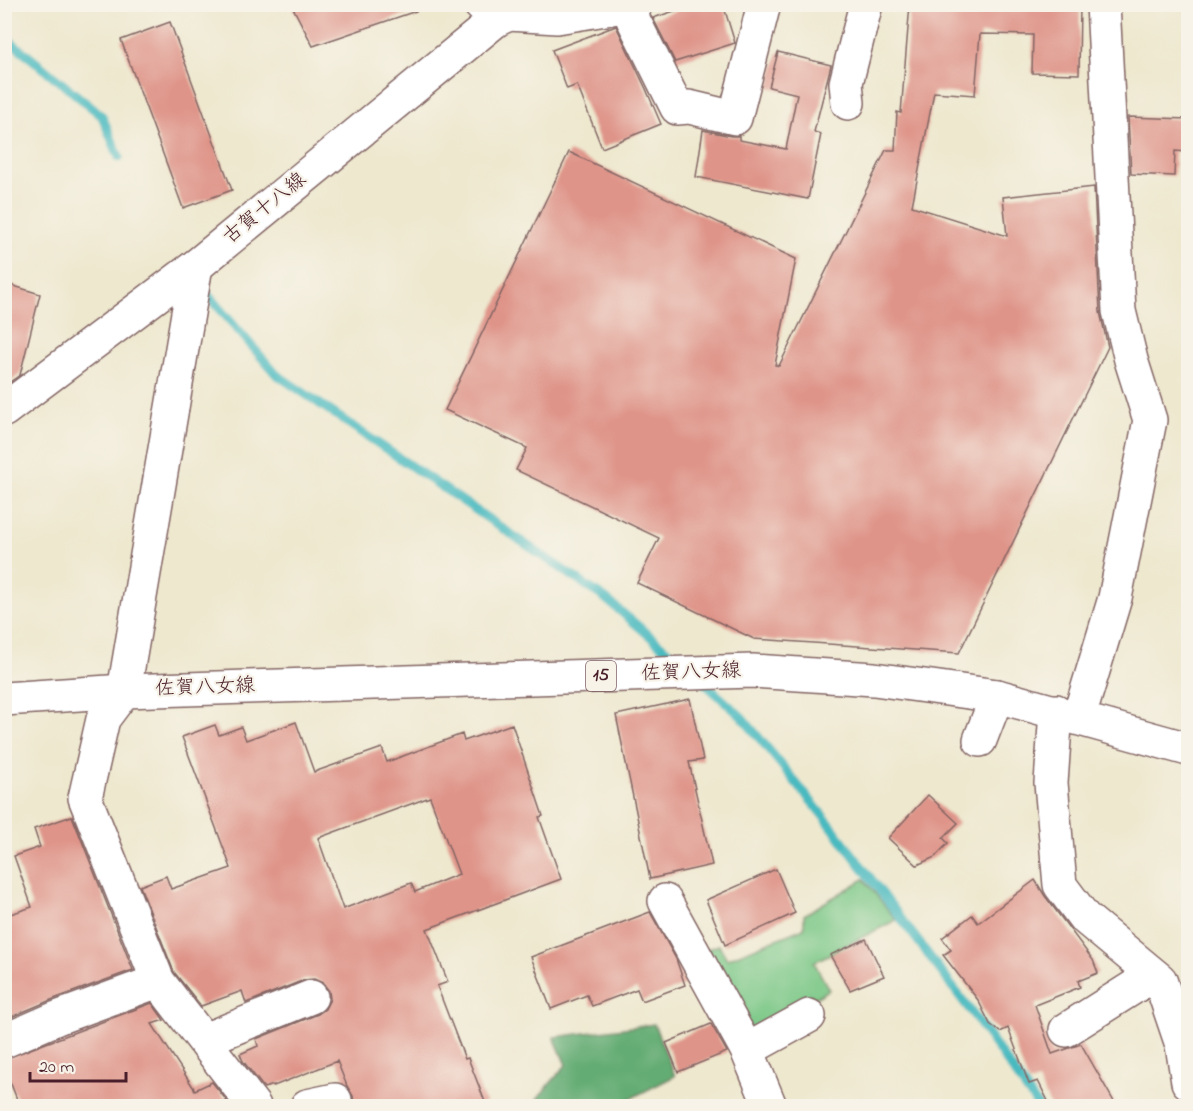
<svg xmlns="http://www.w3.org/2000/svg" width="1193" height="1111" viewBox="0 0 1193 1111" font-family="'Indie Flower','Klee One',sans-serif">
<rect width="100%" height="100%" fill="#f7f3e8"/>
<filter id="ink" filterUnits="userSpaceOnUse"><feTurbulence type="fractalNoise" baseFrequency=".0167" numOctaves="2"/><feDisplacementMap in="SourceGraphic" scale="12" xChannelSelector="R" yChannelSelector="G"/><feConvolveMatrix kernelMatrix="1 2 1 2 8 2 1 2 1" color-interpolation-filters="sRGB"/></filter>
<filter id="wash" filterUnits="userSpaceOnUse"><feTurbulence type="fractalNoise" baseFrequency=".008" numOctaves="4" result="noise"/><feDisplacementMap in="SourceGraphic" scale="24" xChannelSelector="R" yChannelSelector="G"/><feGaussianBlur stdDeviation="1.35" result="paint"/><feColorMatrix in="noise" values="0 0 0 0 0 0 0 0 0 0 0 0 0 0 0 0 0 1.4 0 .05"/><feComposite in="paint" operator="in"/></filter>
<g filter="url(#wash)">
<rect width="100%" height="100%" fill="#eee8cf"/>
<path fill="#7ac786" stroke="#627358" stroke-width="1.5" d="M864,879L896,920L814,962L829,990L753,1034L707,949L719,945L727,959L804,928V915Z"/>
<path fill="#63ac73" stroke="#56664f" stroke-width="1.5" d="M654,1024L675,1076L616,1106H540L537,1099L566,1065L554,1037Z"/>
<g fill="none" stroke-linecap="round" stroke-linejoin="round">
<g stroke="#4abac0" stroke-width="9">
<path d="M4,36L102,116L119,157"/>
<path d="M201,287L276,374L606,599L683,664"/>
<path d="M702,681L742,717L829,823L970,1010L1038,1106"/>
</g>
</g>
<g id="blocks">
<g fill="#df9489" fill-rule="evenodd">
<path d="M291,4H421L422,9L313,46Z"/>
<path d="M696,4H723L735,43L675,62L653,18Z"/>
<path d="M910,4H1080L1079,74L1032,73L1033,35L980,34L975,95L934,92L912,206L1007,236L1003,197L1094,187L1100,312L1108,347L959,653L754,639L637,583L659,538L516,470L527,448L445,410L569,152L796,259L775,365L779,366L886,150H895L897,112L901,113Z"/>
<path d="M170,22L232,190L183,208L121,40Z"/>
<path d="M616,26L646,89L661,124L602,148L577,85L567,89L552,50Z"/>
<path d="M778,52L831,65L814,132L821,134L808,199L696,177L703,130L731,136H739V140L786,149L797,94L769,87Z"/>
<path d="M1128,117L1188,119V152L1175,151L1174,176L1131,174Z"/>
<path d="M4,283L40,294L20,375L4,386Z"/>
<path d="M690,699L703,760L689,762L712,865L650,879L616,715Z"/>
<path d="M296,722L314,772L382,748L387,762L462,734L464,741L512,724L543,816L539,817L561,879L427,929L448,982L437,986L465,1059L468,1058L487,1107H355L353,1096L347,1086L337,1061L274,1086V1085L264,1088L243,1061L240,1054L258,1046L256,1039L318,1014L325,1009L330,999L329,991L323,983L314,979L304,980L246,1003L242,991L201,1006L174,972L140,886L166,876L171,889L231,868L182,737L215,725L219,735L241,727L246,740ZM430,797L459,874L415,892L411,883L343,909L318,838Z"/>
<path d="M928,795L958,823L943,838L948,843L935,857L917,865L888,838Z"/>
<path d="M72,816L133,970L51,1000L4,1020V916L32,907L14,856L40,847L34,829Z"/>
<path d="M776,869L795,913L725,945L706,900Z"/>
<path d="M1035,880L1045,896L1093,960L1098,973L1078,981L1080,987L1035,1005L1052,1054L1081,1044L1117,1107H1051L1038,1081L1029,1084L1008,1028L1000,1032L990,1024L978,1000L943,955L951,950L942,938L972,915L978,923Z"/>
<path d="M650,912L676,959L685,985L642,1001L637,989L592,1006L587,995L551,1009L531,957Z"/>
<path d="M866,939L884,976L850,990L830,955Z"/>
<path d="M152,1003L164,1020L152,1024L195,1090L212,1082L227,1101L212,1107H20L4,1066V1059Z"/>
<path d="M711,1024L727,1052L678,1072L666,1043Z"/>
</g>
</g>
</g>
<g filter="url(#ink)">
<use href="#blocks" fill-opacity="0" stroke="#836564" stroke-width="1.5"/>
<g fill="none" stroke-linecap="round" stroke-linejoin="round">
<g stroke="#836564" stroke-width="36">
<g id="street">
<path d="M480,4L496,20"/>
<path d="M627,7L677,108L689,107L735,118L764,4"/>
<path d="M509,14L557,17L636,4"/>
<path d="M848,103L846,83L866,4"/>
<path d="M196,266L124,691L103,719L85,798L158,981L254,1106"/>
<path d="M1056,711L1051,783L1060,885L1084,917L1160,980L1182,1045L1188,1082"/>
<path d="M1079,717L1115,598L1150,420L1131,360L1119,311L1103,4"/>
<path d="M980,740L997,696"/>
<path d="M665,901L747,1050L770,1106"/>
<path d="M1066,1030L1153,975"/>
<path d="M204,1040L311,997"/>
<path d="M4,1041L57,1018L158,981"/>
<path d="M747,1050L809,1016"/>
<path d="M307,1106L335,1100"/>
</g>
</g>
<g stroke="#836564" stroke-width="36">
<path id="secondary" d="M4,410L196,266L496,20L509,14L520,4"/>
</g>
<g stroke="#836564" stroke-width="36">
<path id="primary" d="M4,699L124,691L753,671L874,679L997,696L1188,749"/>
</g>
<use href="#street" stroke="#fff" stroke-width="33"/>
<use href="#secondary" stroke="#fff" stroke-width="33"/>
<use href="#primary" stroke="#fff" stroke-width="33"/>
</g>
</g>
<g text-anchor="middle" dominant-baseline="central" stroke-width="4.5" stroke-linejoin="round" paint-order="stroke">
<rect fill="#f7f3e8" stroke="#7e5f64" stroke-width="1.5" x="586" y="661" width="30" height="30" rx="4.5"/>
<g font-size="18" font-weight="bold" fill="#4a1f2b">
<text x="601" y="676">15</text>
</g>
<g font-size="20" fill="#4a1f2b" stroke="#f7f3e8">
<text transform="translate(265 209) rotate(-39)">古賀十八線</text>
<text transform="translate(691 673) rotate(-2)">佐賀八女線</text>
<text transform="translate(205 688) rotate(-2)">佐賀八女線</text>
</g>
</g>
<rect width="1193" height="1111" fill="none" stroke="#f7f3e8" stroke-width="24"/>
<path d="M30 1072v9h96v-9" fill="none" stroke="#4a1f2b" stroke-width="3"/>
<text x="39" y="1072" font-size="18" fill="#4a1f2b" stroke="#f7f3e8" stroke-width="4.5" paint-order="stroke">20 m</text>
</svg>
